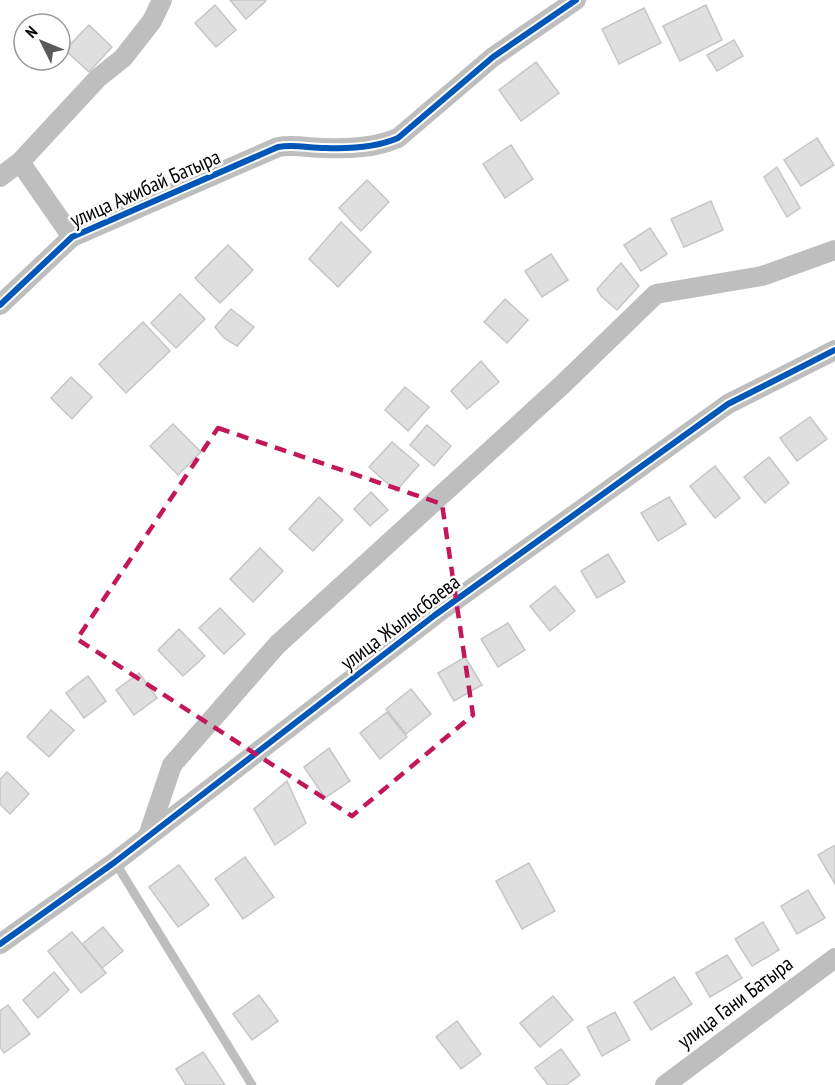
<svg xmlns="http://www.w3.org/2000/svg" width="835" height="1085" viewBox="0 0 835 1085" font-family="'PT Sans Narrow',sans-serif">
<rect width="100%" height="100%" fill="#fff"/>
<g fill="#dfdfdf" stroke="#c6c6c6" stroke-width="1.5">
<path d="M230,0H265L266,1L246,19Z"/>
<path d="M215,5L236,30L216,47L195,23Z"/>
<path d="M706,5L722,40L680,61L663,26Z"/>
<path d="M644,8L661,43L619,64L602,29Z"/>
<path d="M89,25L112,47L89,72L65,50Z"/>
<path d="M734,40L743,56L717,71L707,55Z"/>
<path d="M536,62L559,93L521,121L499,90Z"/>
<path d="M817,138L834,165L801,186L784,160Z"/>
<path d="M511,145L533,179L505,198L483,164Z"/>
<path d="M777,167L800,208L787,217L764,177Z"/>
<path d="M367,180L389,202L361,231L339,208Z"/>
<path d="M711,201L723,230L684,247L671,219Z"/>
<path d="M341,222L371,252L338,287L309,259Z"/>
<path d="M650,228L667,254L641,271L624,245Z"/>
<path d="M228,245L253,270L220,303L195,278Z"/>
<path d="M551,254L568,280L542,297L525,271Z"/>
<path d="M621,263L639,286L617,310L601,296L597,289Z"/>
<path d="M180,294L205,319L176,348L151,323Z"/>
<path d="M505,299L528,320L507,343L484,322Z"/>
<path d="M231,309L254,327L237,346L224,338L215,327Z"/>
<path d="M143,322L170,351L126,393L99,364Z"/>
<path d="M481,361L499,382L467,409L451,391Z"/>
<path d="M71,377L92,397L72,419L51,398Z"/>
<path d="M405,387L429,407L408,431L385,410Z"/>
<path d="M810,417L827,439L797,461L780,438Z"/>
<path d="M173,424L201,452L178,475L150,446Z"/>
<path d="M427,425L451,446L434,466L410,445Z"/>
<path d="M392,442L419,465L396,491L369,467Z"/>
<path d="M769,457L789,483L765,503L744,477Z"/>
<path d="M715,466L740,498L715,518L690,486Z"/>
<path d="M371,492L388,510L370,526L354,509Z"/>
<path d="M319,497L343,520L313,551L289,529Z"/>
<path d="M669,497L686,524L658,541L641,513Z"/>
<path d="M260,548L283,571L253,602L230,579Z"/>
<path d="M608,554L625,582L597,598L581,571Z"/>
<path d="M555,586L575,611L550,631L530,606Z"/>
<path d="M220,608L245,634L224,654L199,628Z"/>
<path d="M508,623L525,650L498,667L481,639Z"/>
<path d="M179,629L205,656L183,676L158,650Z"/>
<path d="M465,657L482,685L454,701L438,673Z"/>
<path d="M139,673L157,698L134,715L116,690Z"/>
<path d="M88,676L106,701L84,718L66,693Z"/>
<path d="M411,689L431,714L406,734L386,709Z"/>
<path d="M51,710L74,730L49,757L27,737Z"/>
<path d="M387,712L407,737L380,759L360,733Z"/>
<path d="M329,748L350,781L325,798L304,767Z"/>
<path d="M7,772L29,794L10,814L0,804V779Z"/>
<path d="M287,781L306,823L275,845L254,809Z"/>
<path d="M835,845V884L818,855Z"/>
<path d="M245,857L274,897L243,919L215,879Z"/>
<path d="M529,863L555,911L522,929L496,881Z"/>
<path d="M179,865L209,905L178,927L149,887Z"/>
<path d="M808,890L825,918L797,934L781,906Z"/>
<path d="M763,922L779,950L752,966L735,939Z"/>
<path d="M103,927L123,951L102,968L82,944Z"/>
<path d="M72,932L106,973L81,993L48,951Z"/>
<path d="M727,955L742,978L710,997L696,973Z"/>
<path d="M54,972L69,990L38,1018L23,1000Z"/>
<path d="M674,977L692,1004L651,1030L634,1002Z"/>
<path d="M259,995L278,1021L252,1040L233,1014Z"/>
<path d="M553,996L573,1020L540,1047L520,1023Z"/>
<path d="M8,1005L30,1034L4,1053L0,1047V1011Z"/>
<path d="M615,1012L630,1040L602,1056L587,1027Z"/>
<path d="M457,1021L481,1054L461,1069L436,1037Z"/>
<path d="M561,1049L580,1075L566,1085H548L535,1068Z"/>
<path d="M203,1052L225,1085H186L176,1069Z"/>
</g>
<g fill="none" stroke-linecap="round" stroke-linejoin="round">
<path stroke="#bebebe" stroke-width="9" d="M115,862L252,1085"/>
<g stroke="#bebebe" stroke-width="20">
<path d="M20,162L72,237"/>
<path d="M0,177L20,162L98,78L123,58L152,21L162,0"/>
<path d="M0,305L72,237L278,147C294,144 309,148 325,148C350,149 375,148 398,138L493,57L576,0"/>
<path d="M148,836L172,765L277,645L562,385L656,294L762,276L835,250"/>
<path d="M0,944L115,862L435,615L728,404L835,350"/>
<path d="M665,1085L835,958"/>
</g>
<g stroke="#fff" stroke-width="10">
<g id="cycleway">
<path d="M0,305L72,237L278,147C294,144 309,148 325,148C350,149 375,148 398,138L493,57L576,0"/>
<path d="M0,944L115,862L435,615L728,404L835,350"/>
</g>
</g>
<use href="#cycleway" stroke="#0057b8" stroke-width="6"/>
</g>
<path fill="none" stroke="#c2185b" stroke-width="4.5" stroke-dasharray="12 8" stroke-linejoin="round" d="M218,428L442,504L473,715L352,816L77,639Z"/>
<g text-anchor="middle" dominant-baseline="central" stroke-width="5" stroke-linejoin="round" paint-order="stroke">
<g font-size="21" fill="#000" stroke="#fff">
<text transform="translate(145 188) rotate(-24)">улица Ажибай Батыра</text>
<text transform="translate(400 622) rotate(-37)">улица Жылысбаева</text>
<text transform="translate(735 1002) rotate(-37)">улица Гани Батыра</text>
</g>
</g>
<g transform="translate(42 42) rotate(313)"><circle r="28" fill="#ffffff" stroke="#999999" stroke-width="1.5"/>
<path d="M0-4.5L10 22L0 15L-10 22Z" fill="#595959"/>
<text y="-9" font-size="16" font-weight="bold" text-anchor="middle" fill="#000000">N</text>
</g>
</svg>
